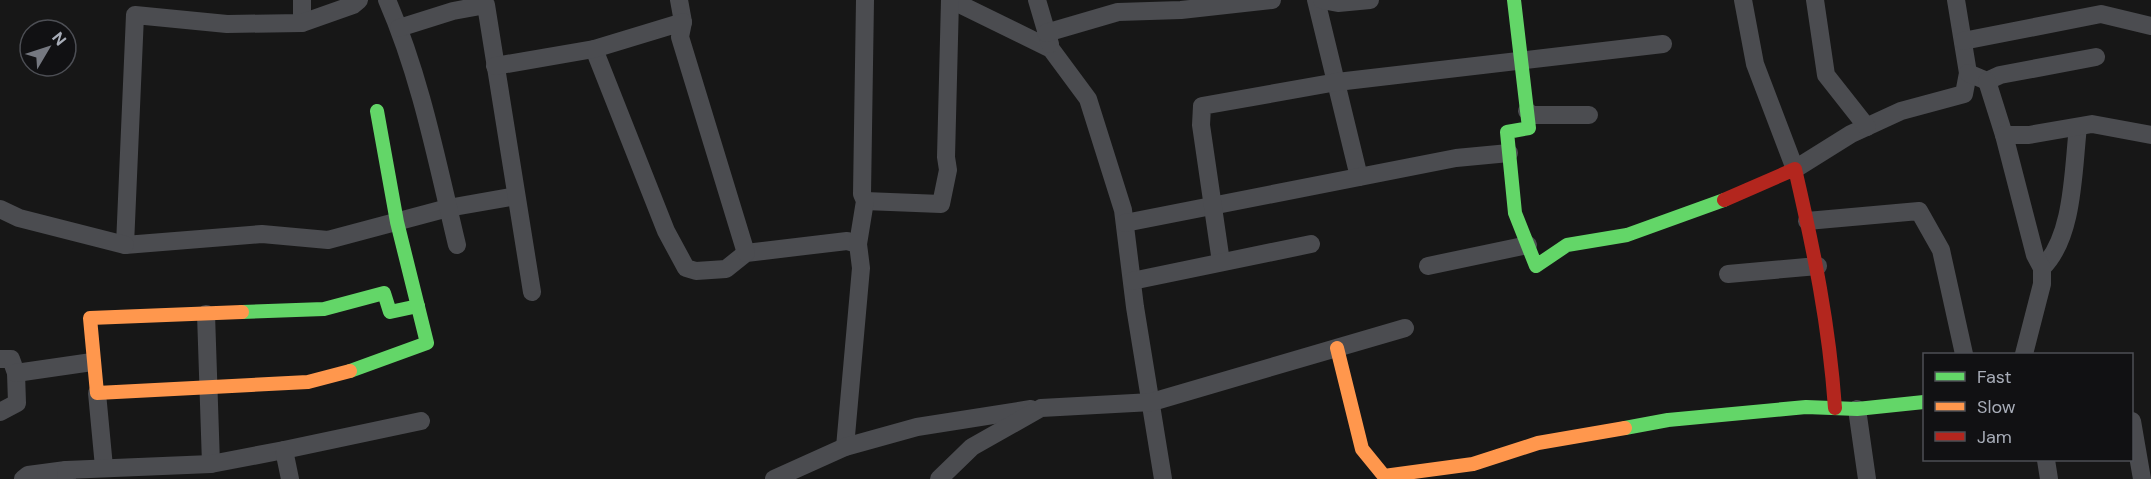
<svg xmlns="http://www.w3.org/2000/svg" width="2151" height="479" viewBox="0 0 2151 479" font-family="'DM Sans',sans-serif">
<rect width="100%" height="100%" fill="#171717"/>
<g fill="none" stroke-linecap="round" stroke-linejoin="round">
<g stroke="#4b4c50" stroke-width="18">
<path d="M302,0V23"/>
<path d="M359,0L353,5L302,23L227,24L135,15L125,245L262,234L328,240L448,208L516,196"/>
<path d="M387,0C421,78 437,162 457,245"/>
<path d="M679,0L683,22"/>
<path d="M951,0L1051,49L1088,99L1123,210L1135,307L1163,479"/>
<path d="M1037,0L1050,44"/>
<path d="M1316,0L1359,177"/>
<path d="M1322,0L1338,3L1370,0"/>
<path d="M1743,0L1755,64L1795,169L1851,134L1901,111L1964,94L1968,73L1956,0"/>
<path d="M1815,0L1826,75L1867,127"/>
<path d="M399,28L453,11L486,5L532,292"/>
<path d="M1046,33L1118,12L1181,10L1272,0"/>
<path d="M1963,41L2101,14L2151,26"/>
<path d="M594,49L666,231L686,268L696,271L726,269L746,253L847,241L858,244"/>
<path d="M495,66L594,49L683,22L680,37L746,253"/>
<path d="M1968,73L1987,81L2000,75L2096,57"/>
<path d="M1987,81L2004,135"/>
<path d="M1527,111L1532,115H1589"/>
<path d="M865,201L941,204L948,170L946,157L950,0"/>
<path d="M0,209L19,218L125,245"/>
<path d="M1807,221L1919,211L1941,250L1964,354"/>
<path d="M1125,223L1456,158L1509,153"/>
<path d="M1221,262L1201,125L1202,106L1337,82L1663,44"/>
<path d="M1428,266L1528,245"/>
<path d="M2042,268C2074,237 2073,169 2078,127"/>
<path d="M1728,274L1818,266"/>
<path d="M1132,281L1311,244"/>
<path d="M206,314L211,464"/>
<path d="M2024,354L2042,284V268L2035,255L2004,135H2029L2092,124L2151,135"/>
<path d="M0,359H11L16,373L17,403L0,412"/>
<path d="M16,373L92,362"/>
<path d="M97,393L104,467"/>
<path d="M1857,409L1867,479"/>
<path d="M2132,421L2142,479"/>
<path d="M845,447L861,268L858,244L865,201L862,194L865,0"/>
<path d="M2046,460L2049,479"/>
<path d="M23,479L28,475L66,470"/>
<path d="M67,479L66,470L211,464L284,450"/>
<path d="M290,479L284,450L421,421"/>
<path d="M774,479L845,447L917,427L1031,409"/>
<path d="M939,479L972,447L1041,408L1152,402L1405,328"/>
</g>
<g stroke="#63d668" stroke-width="14">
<path d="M1514,0L1529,128L1507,132L1515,213L1536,266L1567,245L1627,235L1724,200"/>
<path d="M242,312L324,309L384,293L390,312L418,306"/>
<path d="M350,371L427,343L397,222L377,111"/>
<path d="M1625,428L1668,420L1806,407L1857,409L1924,402"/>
</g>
<g stroke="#ff974d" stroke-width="14">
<path d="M242,312L90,318L97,393L308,382L350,371"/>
<path d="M1337,348L1362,449L1384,476L1473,464L1538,443L1625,428"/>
</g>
<path stroke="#b3261e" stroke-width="14" d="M1724,200L1795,169C1814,251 1829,324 1835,408"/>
</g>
<rect x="1923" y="353" width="210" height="108" fill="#111113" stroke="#4d4f55" stroke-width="1.5"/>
<rect x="1935" y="372" width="30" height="9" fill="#63d668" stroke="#4d4f55" stroke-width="1.5"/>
<text x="1977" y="383" font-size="18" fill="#a8adb8">Fast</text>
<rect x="1935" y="402" width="30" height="9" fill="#ff974d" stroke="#4d4f55" stroke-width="1.5"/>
<text x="1977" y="413" font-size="18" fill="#a8adb8">Slow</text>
<rect x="1935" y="432" width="30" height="9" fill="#b3261e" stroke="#4d4f55" stroke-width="1.5"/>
<text x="1977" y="443" font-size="18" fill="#a8adb8">Jam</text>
<g transform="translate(48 48) rotate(51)"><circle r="28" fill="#111113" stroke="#4d4f55" stroke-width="1.5"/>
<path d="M0-4.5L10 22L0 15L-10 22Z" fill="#757880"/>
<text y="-9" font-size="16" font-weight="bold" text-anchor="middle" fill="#a8adb8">N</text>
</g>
</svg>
